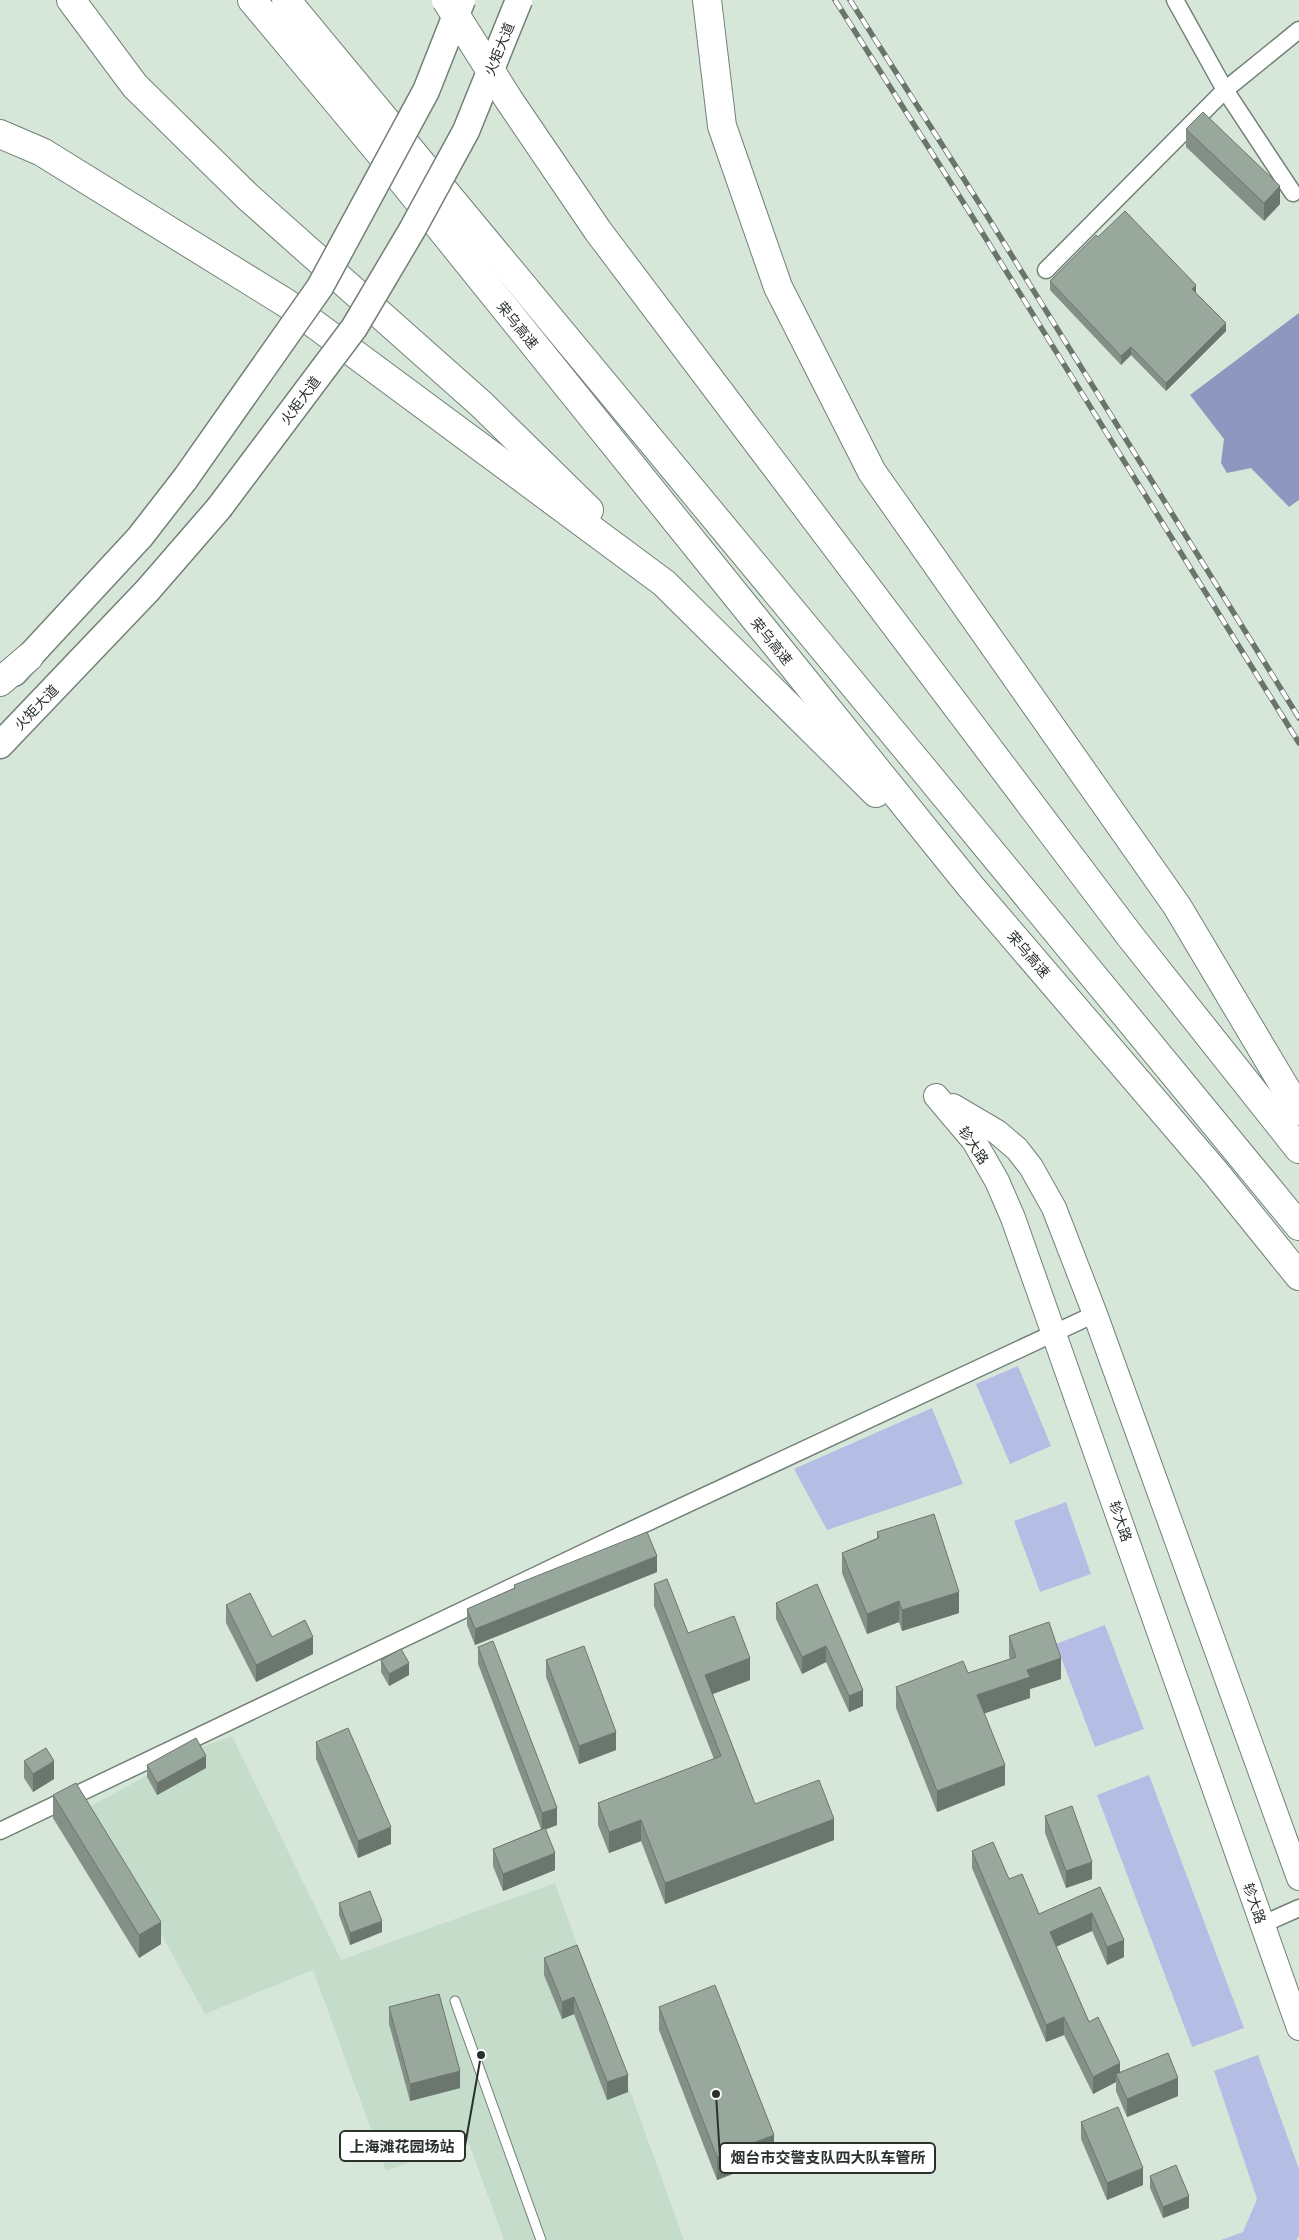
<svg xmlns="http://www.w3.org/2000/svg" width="1299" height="2240" viewBox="0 0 1299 2240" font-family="'Golos Text','Noto Sans SC',sans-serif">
<rect width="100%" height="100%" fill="#d6e7da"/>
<path fill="#c5dccb" d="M232,1736L341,1960L555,1883L684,2240H504L468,2141L386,2171L313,1970L205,2014L91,1806L196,1749Z"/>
<g fill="#b6bde5">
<path d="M1018,1366L1051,1446L1010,1464L976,1384Z"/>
<path d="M932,1408L963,1484L827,1530L794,1469Z"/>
<path d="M1066,1502L1091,1574L1040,1592L1014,1521Z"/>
<path d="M1105,1625L1144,1729L1095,1747L1056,1644Z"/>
<path d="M1149,1775L1244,2028L1192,2047L1097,1795Z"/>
<path d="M1258,2055L1299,2169V2236L1296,2240H1221L1243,2232L1257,2199L1214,2071Z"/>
</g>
<path fill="#8f96c0" d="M1299,313V500L1289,507L1251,468L1227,473L1221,463L1224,439L1190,395Z"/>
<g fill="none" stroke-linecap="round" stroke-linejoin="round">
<g stroke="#728176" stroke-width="11">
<path id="lane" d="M455,2001L541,2240"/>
</g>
<g stroke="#728176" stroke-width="19">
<g id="street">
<path d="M1175,0L1225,90L1293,193"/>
<path d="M1046,270L1225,90L1299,30"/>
<path d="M0,1831L610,1540L1095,1314"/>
<path d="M1263,1924L1299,1908"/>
</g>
</g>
<g stroke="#728176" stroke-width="26">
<g id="secondary">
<path d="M936,1096L974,1141L997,1181L1013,1218L1299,2028"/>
<path d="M953,1106L997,1132L1017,1149L1031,1167L1054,1208L1095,1314L1299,1878"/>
</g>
</g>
<g stroke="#728176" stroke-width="29">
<g id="primary">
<path d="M14,673L140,537L185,479"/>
<path d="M0,745L147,591L219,508"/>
</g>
</g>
<g stroke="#728176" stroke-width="30">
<g id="highway">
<path d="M71,0L135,86L248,197L481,404L589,510"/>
<path d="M252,0L379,152L971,887L1215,1172L1299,1276"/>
<path d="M286,0L924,770L1299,1226"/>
<path d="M707,0L722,126L778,287L872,472L1177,906L1299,1111"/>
<path d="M0,134L42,152L286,303L664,583L876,793"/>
<path d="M0,682L29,657"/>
<path d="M1130,936L1299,1149"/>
</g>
</g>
<use href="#lane" stroke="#fff" stroke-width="9"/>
<use href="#street" stroke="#fff" stroke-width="16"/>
<use href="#secondary" stroke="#fff" stroke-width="24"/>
<use href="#primary" stroke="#fff" stroke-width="26"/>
<use href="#highway" stroke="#fff" stroke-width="28"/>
<g stroke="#6a746c" stroke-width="5.5">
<g id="rail">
<path d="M835,0L970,213L1299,743"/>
<path d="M850,0L981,206L1299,718"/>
</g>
</g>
<use href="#rail" stroke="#fff" stroke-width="4" stroke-dasharray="11" stroke-linecap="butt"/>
<g stroke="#728176" stroke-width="29" stroke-linecap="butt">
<g id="primary-bridge">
<path d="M185,479L320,287L426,91L462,0"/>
<path d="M219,508L354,328L412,230L466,131L519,0"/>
</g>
</g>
<g stroke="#728176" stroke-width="30" stroke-linecap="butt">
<path id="highway-bridge" d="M446,0L509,100L598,231L1130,936"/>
</g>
<use href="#primary-bridge" stroke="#fff" stroke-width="26"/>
<use href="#highway-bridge" stroke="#fff" stroke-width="28"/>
</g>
<g fill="#849087">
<path d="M1186,129L1280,204L1264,221L1186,147Z"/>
<path d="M1098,237L1196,293L1226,331L1166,391L1131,355L1121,365L1050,290V281Z"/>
<path d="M877,1532L959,1613L902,1631L899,1622L867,1634L842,1573V1553L877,1538Z"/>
<path d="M657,1572L475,1645L467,1625V1609L514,1588V1585Z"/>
<path d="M654,1584L688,1633L750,1680L712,1694L755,1804L834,1840L665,1904L641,1841L609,1853L598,1825V1803L714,1759L654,1606Z"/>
<path d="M817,1584L863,1706L849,1712L826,1662L802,1674L776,1619V1603Z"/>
<path d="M226,1605L272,1637L313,1654L256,1682L226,1623Z"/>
<path d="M1009,1636L1061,1679L1030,1689V1698L984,1713L1005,1785L937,1812L896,1708V1687L968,1673L1010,1659L1009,1656Z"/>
<path d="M478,1647L557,1825L545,1829L555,1870L503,1891L493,1866V1849L541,1829L478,1664Z"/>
<path d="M381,1660L409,1675L389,1686L381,1672Z"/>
<path d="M546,1660L616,1750L579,1764L546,1677Z"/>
<path d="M316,1742L391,1844L358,1858L316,1759Z"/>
<path d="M24,1761L54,1779L33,1792L24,1778Z"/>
<path d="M147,1765L206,1768L157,1795L147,1777Z"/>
<path d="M53,1795L161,1944L139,1958L53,1818Z"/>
<path d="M1045,1816L1092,1879L1066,1888L1045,1833Z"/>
<path d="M972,1851L1009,1879L1039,1914L1100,1887L1124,1957L1107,1965L1092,1931L1056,1947L1089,2022L1120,2072L1178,2096L1127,2117L1116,2091V2082L1093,2094L1064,2035L1046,2042L972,1868Z"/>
<path d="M339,1903L382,1932L350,1945L339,1915Z"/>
<path d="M577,1945L628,2092L607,2100L574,2014L562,2019L544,1975V1958Z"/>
<path d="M389,2007L460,2088L410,2101L389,2024Z"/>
<path d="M659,2007L774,2158L717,2180L659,2030Z"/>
<path d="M1081,2122L1143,2185L1107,2200L1081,2139Z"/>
<path d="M1150,2176L1189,2208L1163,2218L1150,2188Z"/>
</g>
<g fill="#6b766e">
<path d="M1280,186V204L1264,221V203Z"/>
<path d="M1196,285V293L1192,289Z"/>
<path d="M1226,323V331L1166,391V383Z"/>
<path d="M1131,347V355L1121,365V356Z"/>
<path d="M657,1556V1572L475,1645V1629Z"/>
<path d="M959,1592V1613L902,1631V1610Z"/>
<path d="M899,1601V1622L867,1634V1614Z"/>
<path d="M313,1637V1654L256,1682V1665Z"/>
<path d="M826,1646V1662L802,1674V1657Z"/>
<path d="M750,1658V1680L705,1697V1675Z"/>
<path d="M1061,1658V1679L1030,1689V1698L977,1716V1695L1027,1670Z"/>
<path d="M409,1663V1675L389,1686V1674Z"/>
<path d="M863,1690V1706L849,1712V1696Z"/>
<path d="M616,1732V1750L579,1764V1746Z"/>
<path d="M206,1756V1768L157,1795V1783Z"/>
<path d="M54,1761V1779L33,1792V1774Z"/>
<path d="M1005,1765V1785L937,1812V1791Z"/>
<path d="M557,1808V1825L542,1831V1813Z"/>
<path d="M834,1819V1840L665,1904V1883Z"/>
<path d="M641,1820V1841L609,1853V1832Z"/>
<path d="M391,1827V1844L358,1858V1841Z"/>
<path d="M555,1853V1870L503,1891V1874Z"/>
<path d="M1092,1862V1879L1066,1888V1871Z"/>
<path d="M1092,1913V1931L1050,1949V1932Z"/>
<path d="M382,1921V1932L350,1945V1933Z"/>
<path d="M161,1922V1944L139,1958V1935Z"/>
<path d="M1124,1940V1957L1107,1965V1947Z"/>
<path d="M574,1997V2014L562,2019V2002Z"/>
<path d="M1064,2017V2035L1046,2042V2025Z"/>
<path d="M1120,2063V2080L1116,2074V2082L1093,2094V2077Z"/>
<path d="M460,2071V2088L410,2101V2084Z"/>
<path d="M628,2075V2092L607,2100V2082Z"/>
<path d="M1178,2078V2096L1127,2117V2099Z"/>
<path d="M774,2135V2158L717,2180V2157Z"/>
<path d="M1143,2168V2185L1107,2200V2183Z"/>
<path d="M1189,2196V2208L1163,2218V2207Z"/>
</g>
<g fill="#99a89d" stroke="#6b766e">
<path d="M1203,112L1280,186L1264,203L1186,129Z"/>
<path d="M1125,211L1196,285L1192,289L1226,323L1166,383L1131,347L1121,356L1050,281L1096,235L1098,237Z"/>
<path d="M934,1514L959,1592L902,1610L899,1601L867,1614L842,1553L879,1538L877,1532Z"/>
<path d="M647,1532L657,1556L475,1629L467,1609L515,1588L514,1585Z"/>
<path d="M667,1579L688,1633L734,1616L750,1658L705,1675L755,1804L819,1780L834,1819L665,1883L641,1820L609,1832L598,1803L721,1756L654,1584Z"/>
<path d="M817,1584L863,1690L849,1696L826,1646L802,1657L776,1603Z"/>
<path d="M250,1593L272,1637L305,1620L313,1637L256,1665L226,1605Z"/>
<path d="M1049,1622L1061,1658L1027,1670L1030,1677L977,1695L1005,1765L937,1791L896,1687L963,1661L968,1673L1016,1657L1009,1636Z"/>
<path d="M493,1641L557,1808L542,1813L478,1647Z"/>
<path d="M584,1646L616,1732L579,1746L546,1660Z"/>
<path d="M401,1649L409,1663L389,1674L381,1660Z"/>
<path d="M348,1728L391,1827L358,1841L316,1742Z"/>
<path d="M196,1738L206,1756L157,1783L147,1765Z"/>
<path d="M46,1748L54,1761L33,1774L24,1761Z"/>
<path d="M76,1783L161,1922L139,1935L53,1795Z"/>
<path d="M1072,1806L1092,1862L1066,1871L1045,1816Z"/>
<path d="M545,1828L555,1853L503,1874L493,1849Z"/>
<path d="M993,1842L1009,1879L1022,1874L1039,1914L1100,1887L1124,1940L1107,1947L1092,1913L1050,1932L1089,2022L1098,2017L1120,2063L1093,2077L1064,2017L1046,2025L972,1851Z"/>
<path d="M370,1891L382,1921L350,1933L339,1903Z"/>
<path d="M577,1945L628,2075L607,2082L574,1997L562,2002L544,1958Z"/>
<path d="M715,1985L774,2135L717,2157L659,2007Z"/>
<path d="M439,1994L460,2071L410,2084L389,2007Z"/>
<path d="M1168,2053L1178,2078L1127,2099L1116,2074Z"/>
<path d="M1118,2107L1143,2168L1107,2183L1081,2122Z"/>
<path d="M1176,2165L1189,2196L1163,2207L1150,2176Z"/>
</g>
<g text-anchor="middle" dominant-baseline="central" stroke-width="4.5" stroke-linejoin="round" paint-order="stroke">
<g font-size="14" fill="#2a312c" stroke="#fff">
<text transform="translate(499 49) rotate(-68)">火矩大道</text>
<text transform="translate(518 325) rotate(51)">荣乌高速</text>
<text transform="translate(300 400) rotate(-53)">火矩大道</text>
<text transform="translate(772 641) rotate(51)">荣乌高速</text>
<text transform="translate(36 707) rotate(-46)">火矩大道</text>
<text transform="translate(1029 954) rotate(49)">荣乌高速</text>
<text transform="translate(974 1145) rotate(56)">轸大路</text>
<text transform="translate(1121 1521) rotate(71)">轸大路</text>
<text transform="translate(1255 1903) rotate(71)">轸大路</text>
</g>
</g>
<path fill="none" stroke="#2a312c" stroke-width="2" d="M481 2055L465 2146M716 2094L720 2158"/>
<g fill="#2a312c" stroke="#fff" stroke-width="2">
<circle cx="481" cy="2055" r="5"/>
<circle cx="716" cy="2094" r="5"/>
</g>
<g fill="#fff" stroke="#2a312c" stroke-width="2">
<rect x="340" y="2131" width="125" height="30" rx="5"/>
<rect x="720" y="2143" width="215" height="30" rx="5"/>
</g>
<g font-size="15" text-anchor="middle" font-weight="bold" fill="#2a312c">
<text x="402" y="2152">上海滩花园场站</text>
<text x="828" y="2163">烟台市交警支队四大队车管所</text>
</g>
</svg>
